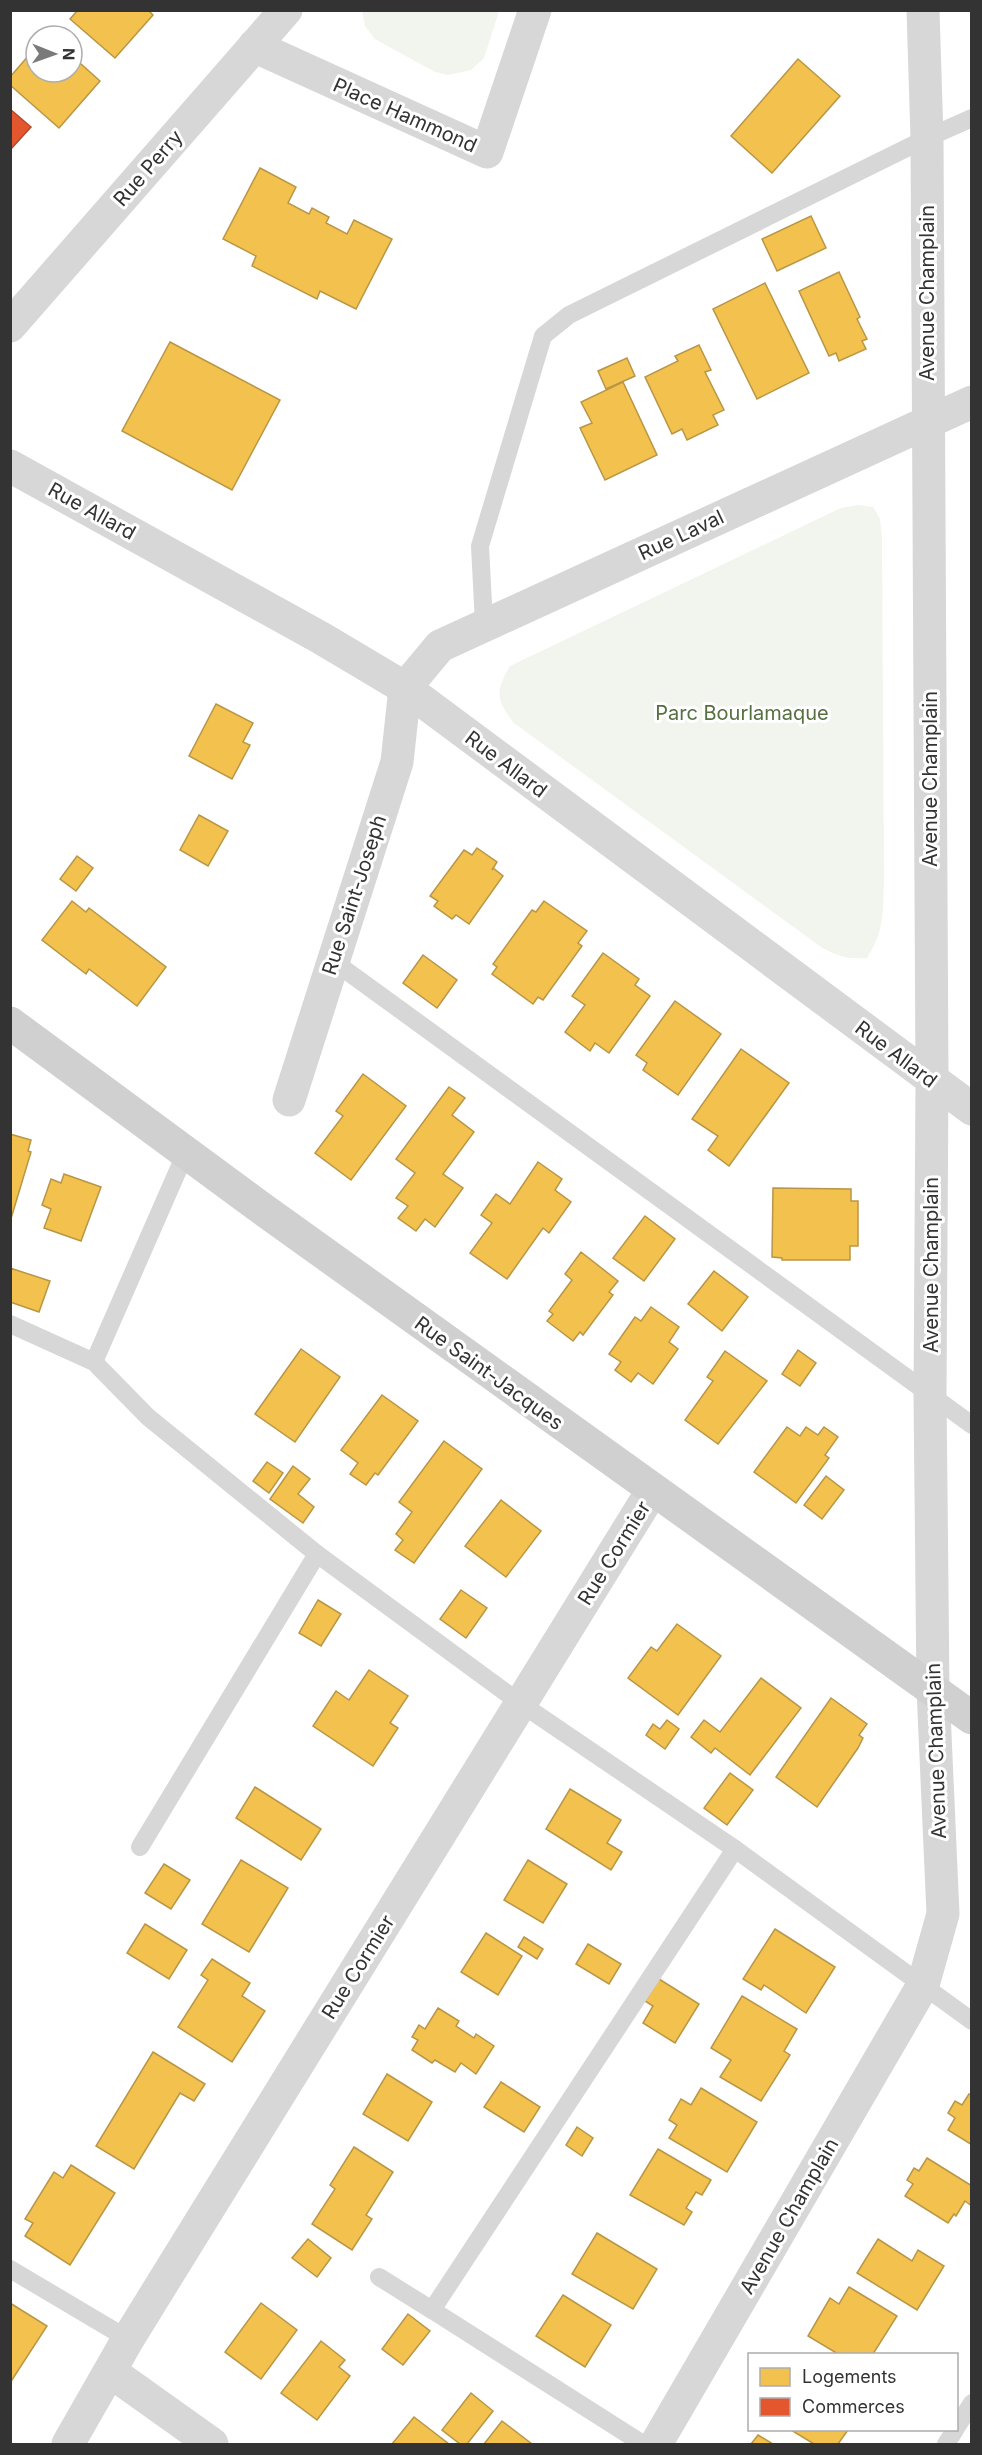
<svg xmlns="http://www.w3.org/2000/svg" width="982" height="2455" viewBox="0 0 982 2455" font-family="Inter,sans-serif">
<rect width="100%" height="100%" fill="#fff"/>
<g fill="#f1f5ed">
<path d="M362,11V10L499,11L484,58L471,70L448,75L435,72L375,39L365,26Z"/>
<path d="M858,505L873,507L880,519L882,539L884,878C883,909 885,930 867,958C848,959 838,957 821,947L514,723C496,700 495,692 510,666L841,508Z"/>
</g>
<g fill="#f2c14e" stroke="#b99646" stroke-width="1.5">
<path d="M78,10H148L153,15L115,58L70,19Z"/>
<path d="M36,47V72H72V56L100,81L59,128L10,85V77Z"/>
<path d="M798,59L840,96L772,173L731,136Z"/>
<path d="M260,168L296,187L288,203L309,214L312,208L329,217L326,223L347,234L354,220L392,239L356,309L320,291L317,299L252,266L256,256L223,239Z"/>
<path d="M811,216L826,248L777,271L762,239Z"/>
<path d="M839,272L860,317L857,319L867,339L862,341L866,349L839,361L836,353L829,356L799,291Z"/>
<path d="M765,283L809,373L757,399L713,309Z"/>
<path d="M170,342L280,400L232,490L122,431Z"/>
<path d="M699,345L711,370L705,372L724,410L713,415L718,425L687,440L682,429L672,434L645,377L678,361L675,356Z"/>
<path d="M627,358L635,376L606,389L598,371Z"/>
<path d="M623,382L657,455L605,480L580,428L592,423L581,402Z"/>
<path d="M216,704L253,723L243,742L250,745L232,779L189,756Z"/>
<path d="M199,815L228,831L208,866L180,850Z"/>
<path d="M477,848L497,862L492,870L493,868L503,876L469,924L456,915L452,919L434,906L438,901L430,896L464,850L472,855Z"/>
<path d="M77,856L93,868L76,891L60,879Z"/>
<path d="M72,901L86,912L89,908L166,967L137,1006L89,969L86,974L42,940Z"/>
<path d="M544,901L587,931L578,943L582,946L543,1000L538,997L533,1004L492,974L497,967L493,964L532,910L536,912Z"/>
<path d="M603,953L639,979L635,985L650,996L609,1053L595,1043L590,1051L565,1032L585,1005L572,996Z"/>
<path d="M423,955L457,980L437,1008L403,983Z"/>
<path d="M675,1001L721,1034L678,1095L643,1070L647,1063L636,1055Z"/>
<path d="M741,1049L789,1083L729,1166L708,1150L718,1136L692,1119Z"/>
<path d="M363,1074L406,1106L351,1180L315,1153L343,1116L336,1111Z"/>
<path d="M449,1087L465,1098L452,1115L474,1132L443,1174L463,1188L435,1227L425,1219L416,1231L398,1218L408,1206L396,1198L415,1173L396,1159Z"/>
<path d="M10,1134L31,1140L28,1151L31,1152L10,1222Z"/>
<path d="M538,1162L562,1179L555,1190L571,1202L549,1233L543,1228L507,1279L470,1253L492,1223L481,1215L496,1194L510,1204Z"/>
<path d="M64,1174L101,1187L81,1241L44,1228L51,1209L42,1205L51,1179L61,1183Z"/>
<path d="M773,1188L851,1189V1201H858V1246H850V1260H782V1258L772,1257Z"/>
<path d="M645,1216L675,1239L644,1281L613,1258Z"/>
<path d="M581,1252L618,1281L609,1292L613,1295L583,1335L580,1332L573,1341L547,1321L553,1314L549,1311L572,1280L565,1274Z"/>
<path d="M10,1268L50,1281L39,1312L10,1302Z"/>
<path d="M714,1271L748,1297L722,1331L688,1304Z"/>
<path d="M651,1307L679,1327L669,1342L678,1349L653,1384L638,1373L631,1382L615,1370L621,1362L609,1354L635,1317L641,1321Z"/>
<path d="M301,1349L340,1377L295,1442L255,1414Z"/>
<path d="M798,1350L816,1363L800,1386L782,1374Z"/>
<path d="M725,1351L767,1381L718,1444L685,1420L713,1381L707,1377Z"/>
<path d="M382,1395L418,1421L378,1475L375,1473L366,1485L350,1474L358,1463L341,1450Z"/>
<path d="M787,1427L800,1436L806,1427L818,1435L824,1427L838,1437L825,1455L829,1458L796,1503L754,1472Z"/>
<path d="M444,1441L482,1469L414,1563L395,1550L403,1540L396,1534L412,1512L399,1502Z"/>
<path d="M267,1462L283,1473L269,1493L253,1481Z"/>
<path d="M293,1466L310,1479L298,1494L314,1507L303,1523L270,1499Z"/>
<path d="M826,1476L844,1490L822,1519L804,1505Z"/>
<path d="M501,1500L541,1531L506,1577L465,1546Z"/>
<path d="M461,1590L487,1608L466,1638L440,1619Z"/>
<path d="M318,1600L341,1614L321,1646L299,1633Z"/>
<path d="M677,1624L721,1656L678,1715L628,1678L651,1647L657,1651Z"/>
<path d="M369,1670L408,1696L390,1723L398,1728L373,1766L313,1726L336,1691L349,1700Z"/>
<path d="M761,1678L801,1708L750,1775L715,1748L711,1753L691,1737L704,1720L720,1732Z"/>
<path d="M831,1698L867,1724L859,1735L863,1738L858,1748L817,1807L776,1777Z"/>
<path d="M667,1720L679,1729L665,1749L646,1735L653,1724L660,1729Z"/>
<path d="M730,1773L753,1790L727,1825L704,1808Z"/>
<path d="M255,1787L321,1829L301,1860L236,1818Z"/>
<path d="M570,1789L621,1820L607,1843L622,1852L611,1870L546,1829Z"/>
<path d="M241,1860L288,1888L249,1952L202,1924Z"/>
<path d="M528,1860L567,1884L543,1923L504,1900Z"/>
<path d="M164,1864L190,1880L171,1909L145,1893Z"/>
<path d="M145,1924L187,1950L169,1979L127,1953Z"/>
<path d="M775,1929L835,1967L806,2013L764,1985L761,1990L743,1979Z"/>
<path d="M486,1933L522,1956L498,1995L461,1972Z"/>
<path d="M524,1937L543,1949L537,1959L518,1947Z"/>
<path d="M588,1944L621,1964L609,1984L576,1964Z"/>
<path d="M212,1959L250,1983L242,1996L265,2011L232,2062L178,2027L208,1980L201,1975Z"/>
<path d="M659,1979L699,2004L675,2043L643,2023L653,2006L645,2001Z"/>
<path d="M742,1996L797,2029L784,2051L790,2055L761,2101L720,2077L731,2060L711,2048Z"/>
<path d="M438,2008L459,2021L456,2026L474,2038L476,2034L494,2046L476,2074L461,2063L455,2072L435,2060L432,2063L412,2050L418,2040L412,2037L419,2025L425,2029Z"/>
<path d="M153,2052L205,2084L194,2101L180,2093L134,2169L96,2146Z"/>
<path d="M387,2074L432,2102L408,2141L363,2114Z"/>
<path d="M501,2082L540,2107L524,2132L484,2107Z"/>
<path d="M701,2088L757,2122L727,2172L669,2138L677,2125L669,2120L681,2099L691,2105Z"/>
<path d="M969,2094L972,2095V2145L948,2130L955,2118L948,2113L955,2101L962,2105Z"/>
<path d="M577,2127L593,2138L582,2156L566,2145Z"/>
<path d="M354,2147L393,2172L366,2215L372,2219L352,2250L312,2224L335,2189L330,2185Z"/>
<path d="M658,2149L711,2180L702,2195L696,2192L686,2208L692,2212L684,2225L630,2195Z"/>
<path d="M927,2158L972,2186V2206L965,2201L956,2216L954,2214L948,2223L905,2196L913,2184L907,2180L914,2168L919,2171Z"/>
<path d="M71,2165L115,2193L70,2265L25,2236L33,2223L25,2219L54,2172L63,2178Z"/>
<path d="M597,2233L657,2269L633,2309L572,2274Z"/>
<path d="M308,2239L331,2258L317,2277L292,2258Z"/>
<path d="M878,2239L912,2261L918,2250L944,2266L917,2310L857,2273Z"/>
<path d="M849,2287L897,2316L873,2354H838L808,2336L830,2298L839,2304Z"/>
<path d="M563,2295L611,2325L585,2367L536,2336Z"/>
<path d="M10,2303L47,2326L10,2383Z"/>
<path d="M261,2303L297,2330L261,2379L225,2352Z"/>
<path d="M408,2314L430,2331L403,2365L382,2349Z"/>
<path d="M321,2341L345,2360L339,2367L350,2376L317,2420L281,2393Z"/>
<path d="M471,2393L493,2411L467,2444H460L442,2430Z"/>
<path d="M414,2417L449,2444H392Z"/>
<path d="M502,2421L532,2444H484Z"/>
<path d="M791,2430H848L838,2444H814Z"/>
<path d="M758,2435L773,2444H751Z"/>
</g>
<path fill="#e4572e" stroke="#af4c30" stroke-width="1.5" d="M10,109L31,127L10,150Z"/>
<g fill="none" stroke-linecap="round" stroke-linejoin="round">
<g stroke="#d7d7d7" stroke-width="18">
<path d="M484,624L480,546L543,336L569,315L927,138L972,118"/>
<path d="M333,961L972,1425"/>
<path d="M10,1324L94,1362L148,1417L317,1554L520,1703L735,1849L972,2021"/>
<path d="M94,1362L186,1152"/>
<path d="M140,1847L317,1554"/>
<path d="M10,2269L128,2339"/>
<path d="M379,2277L432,2310"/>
<path d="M956,2428L972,2403"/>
<path d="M643,2444L432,2310L735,1849"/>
<path d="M946,2444L955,2430"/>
</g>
<g stroke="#d7d7d7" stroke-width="33">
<path d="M254,46L487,152L535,10"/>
<path d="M10,326L286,10"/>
<path d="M10,466L321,638L405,688L972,1109"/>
<path d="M405,688L440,646L972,402"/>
<path d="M289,1100L397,762L405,688"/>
<path d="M111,2372L212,2444"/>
<path d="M68,2444L128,2339L652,1491"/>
<path d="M656,2444L923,1985L943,1914L933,1689L930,1394L932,1081L927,138L923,10"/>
</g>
<path stroke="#d0d0d0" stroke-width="33" d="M10,1023L257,1205L972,1718"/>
</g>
<g text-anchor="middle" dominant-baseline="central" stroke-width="6" stroke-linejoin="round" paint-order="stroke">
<g font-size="20" fill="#333" stroke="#fff">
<text transform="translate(405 115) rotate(24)">Place Hammond</text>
<text transform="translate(148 168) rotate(-49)">Rue Perry</text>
<text transform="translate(927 293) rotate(-90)">Avenue Champlain</text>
<text transform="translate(92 511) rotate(29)">Rue Allard</text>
<text transform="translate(681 535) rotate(-25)">Rue Laval</text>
<text transform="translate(506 764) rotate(37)">Rue Allard</text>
<text transform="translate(930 779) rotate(-90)">Avenue Champlain</text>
<text transform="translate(354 895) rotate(-72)">Rue Saint-Joseph</text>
<text transform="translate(896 1054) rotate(37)">Rue Allard</text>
<text transform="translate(931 1265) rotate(-90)">Avenue Champlain</text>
<text transform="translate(489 1373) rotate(36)">Rue Saint-Jacques</text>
<text transform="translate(614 1553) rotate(-58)">Rue Cormier</text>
<text transform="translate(936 1751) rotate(-92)">Avenue Champlain</text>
<text transform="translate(358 1967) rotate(-58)">Rue Cormier</text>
<text transform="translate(789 2216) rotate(-60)">Avenue Champlain</text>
</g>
<g font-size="20" fill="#56703f" stroke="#fff">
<text x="742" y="713">Parc Bourlamaque</text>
</g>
</g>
<rect width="982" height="2455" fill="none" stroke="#333333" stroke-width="24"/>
<rect x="748" y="2353" width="210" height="78" fill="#ffffff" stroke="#adadad" stroke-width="1.5"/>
<rect x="760" y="2368" width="30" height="18" fill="#f2c14e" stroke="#adadad" stroke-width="1.5"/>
<text x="802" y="2383" font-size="18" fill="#333333">Logements</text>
<rect x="760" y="2398" width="30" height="18" fill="#e4572e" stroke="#adadad" stroke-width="1.5"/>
<text x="802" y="2413" font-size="18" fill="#333333">Commerces</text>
<g transform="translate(54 54) rotate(91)"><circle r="28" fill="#ffffff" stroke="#adadad" stroke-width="1.5"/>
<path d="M0-4.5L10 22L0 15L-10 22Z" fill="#7a7a7a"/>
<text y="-9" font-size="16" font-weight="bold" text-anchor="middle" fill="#333333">N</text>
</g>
</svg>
